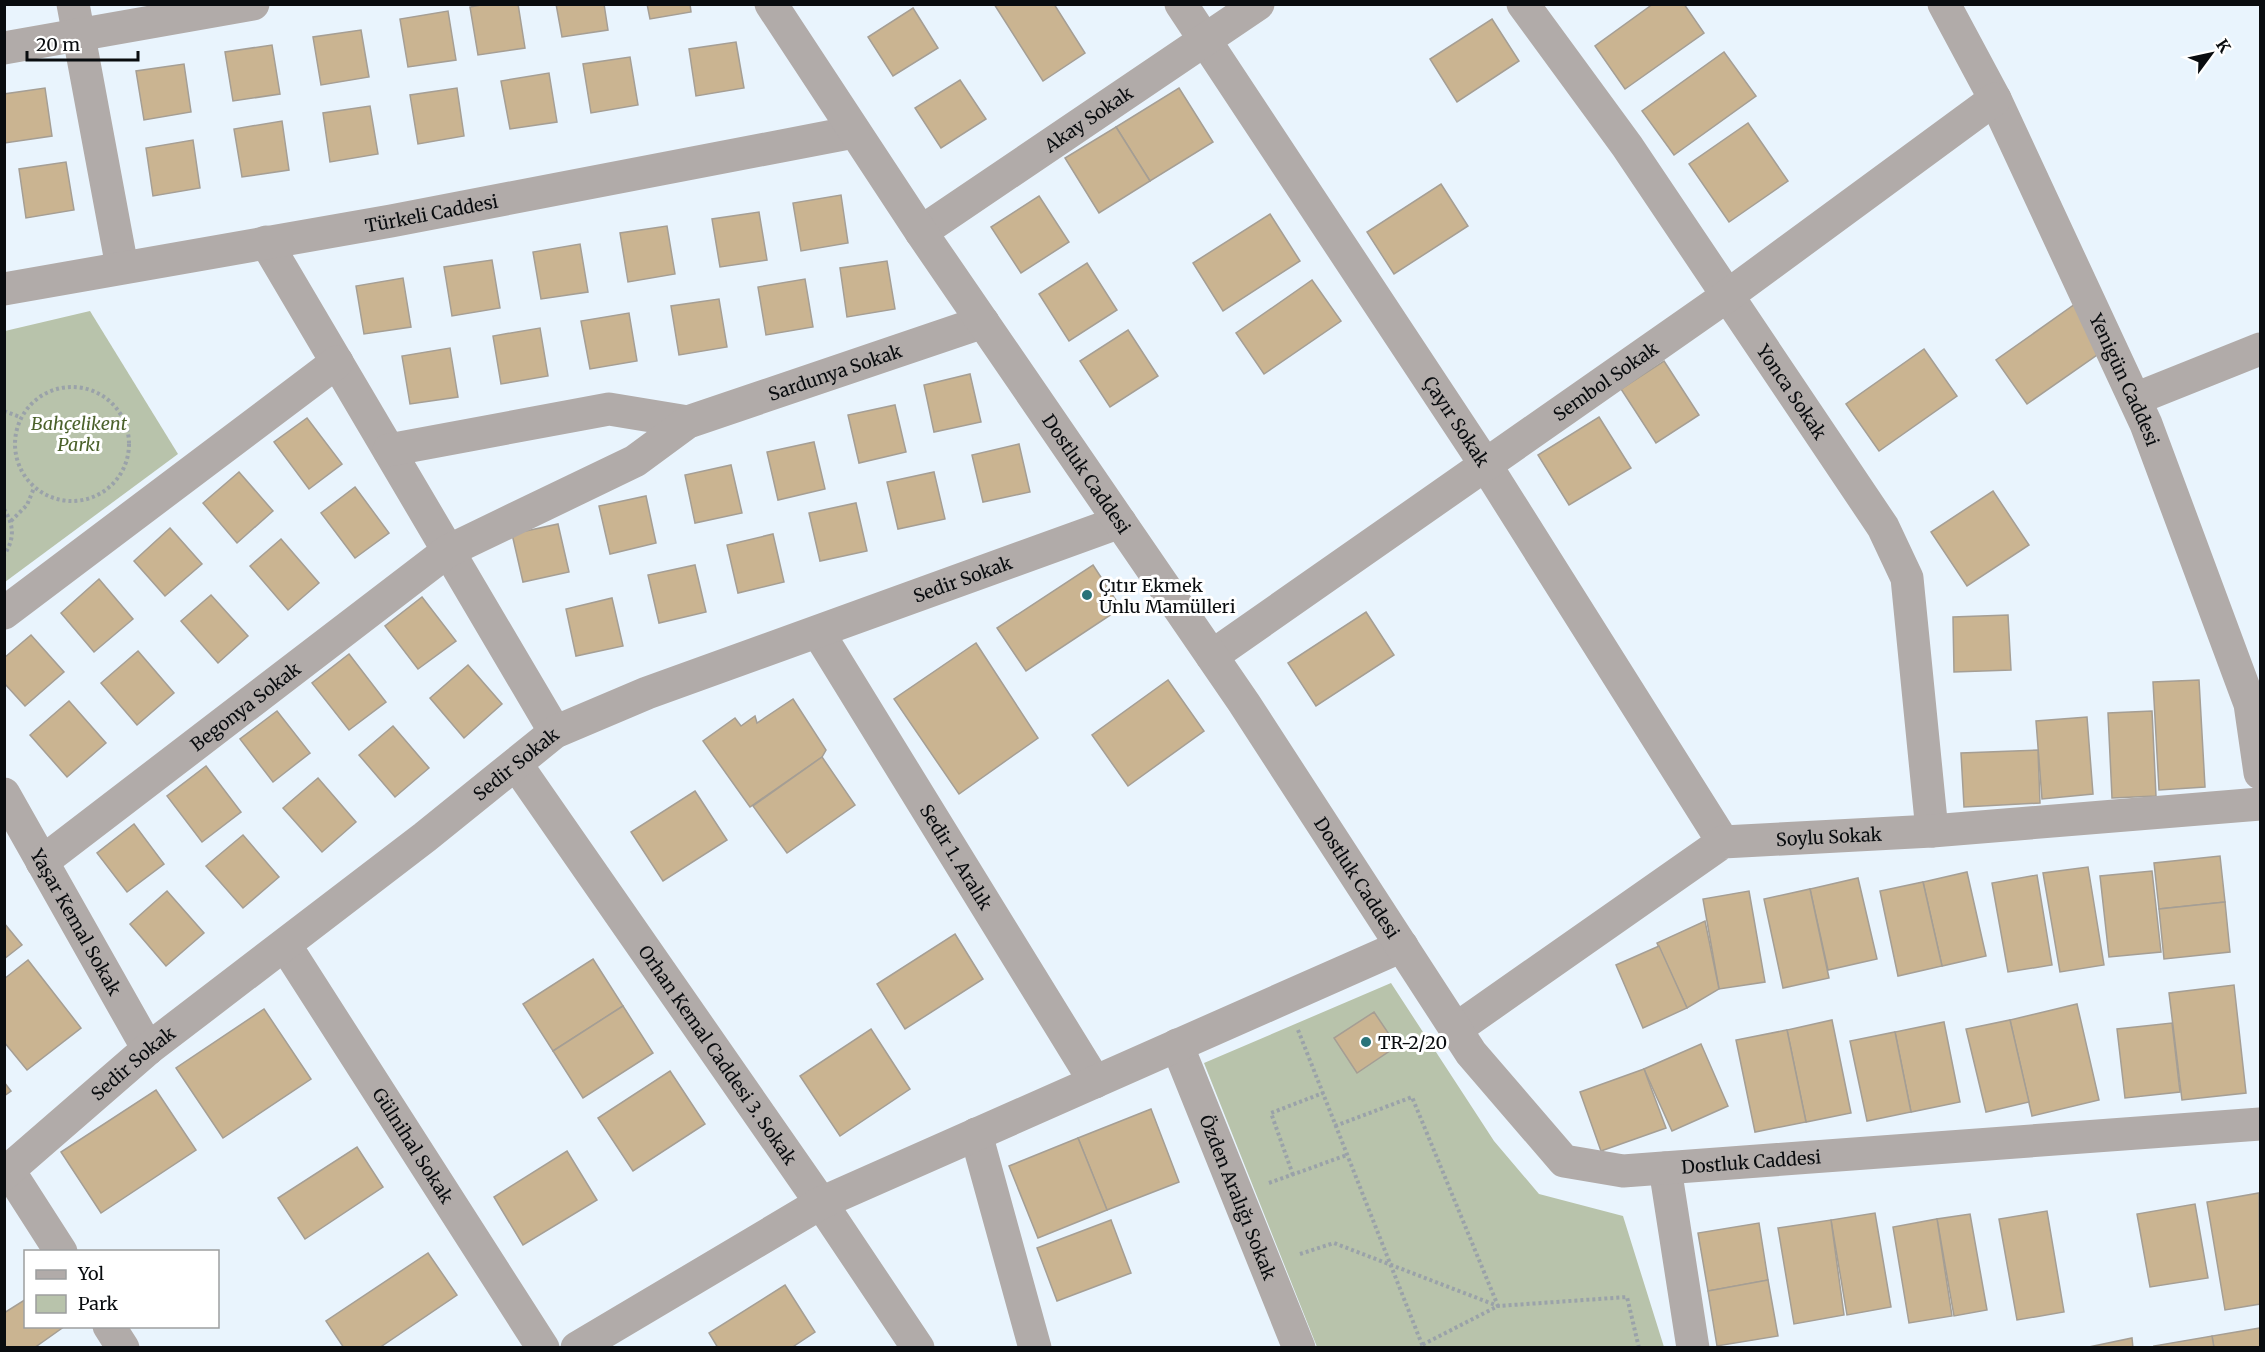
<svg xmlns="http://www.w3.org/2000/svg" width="2265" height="1352" viewBox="0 0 2265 1352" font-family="Merriweather,serif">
<rect width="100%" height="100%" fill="#e9f4fd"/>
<g fill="#b8c3ab">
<path d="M90,311L178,454L5,582V331Z"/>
<path d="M1391,983L1494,1141L1539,1194L1623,1216L1664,1347H1317L1204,1063Z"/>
</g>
<g fill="#cab491" stroke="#a59e94" stroke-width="1.5">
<path d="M486,4H518L525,48L478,55L470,7Z"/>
<path d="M556,4H604L608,30L562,37Z"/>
<path d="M647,4H690L691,12L650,19Z"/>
<path d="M994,4H1054L1085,53L1043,81Z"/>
<path d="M1653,4H1684L1704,33L1625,89L1595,46Z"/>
<path d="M913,8L938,48L893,76L868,37Z"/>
<path d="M448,11L456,60L408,67L400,19Z"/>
<path d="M1492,19L1519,61L1457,102L1430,59Z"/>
<path d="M361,30L369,77L321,85L313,37Z"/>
<path d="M736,42L744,88L696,96L689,49Z"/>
<path d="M272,45L280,94L233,101L225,52Z"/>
<path d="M1724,52L1756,96L1674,155L1642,111Z"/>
<path d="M630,57L638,105L591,113L583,64Z"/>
<path d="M184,64L191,112L144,120L136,71Z"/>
<path d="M549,73L557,122L510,129L501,81Z"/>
<path d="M960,80L986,119L941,148L915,108Z"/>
<path d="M45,88L52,136L5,143L4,94Z"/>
<path d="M457,88L464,136L418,144L410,95Z"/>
<path d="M1179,88L1213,142L1150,181L1116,127Z"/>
<path d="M370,106L378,154L330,162L323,113Z"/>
<path d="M282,121L289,170L242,177L234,129Z"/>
<path d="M1748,123L1788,181L1729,222L1689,164Z"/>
<path d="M1116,127L1150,181L1099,213L1065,158Z"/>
<path d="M193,140L200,188L153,196L146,148Z"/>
<path d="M66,162L74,210L26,218L19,169Z"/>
<path d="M1441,184L1468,226L1394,274L1367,232Z"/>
<path d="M841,195L848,243L801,251L793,203Z"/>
<path d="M1039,196L1069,242L1021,273L991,227Z"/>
<path d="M759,212L767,260L720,267L712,219Z"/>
<path d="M1270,214L1300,261L1223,311L1193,263Z"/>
<path d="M667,226L675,274L628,282L620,233Z"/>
<path d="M580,244L588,292L541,299L533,252Z"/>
<path d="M492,260L500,308L452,316L444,267Z"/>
<path d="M887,261L895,309L847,317L840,268Z"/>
<path d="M1087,263L1117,310L1069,341L1039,294Z"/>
<path d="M403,278L411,327L364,334L356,286Z"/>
<path d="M805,279L813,327L766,335L758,287Z"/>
<path d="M1312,280L1341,321L1264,374L1236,333Z"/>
<path d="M719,299L727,347L679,355L671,306Z"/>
<path d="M2075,304L2107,348L2027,404L1996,360Z"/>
<path d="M629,313L637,361L590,369L581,321Z"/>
<path d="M540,328L548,376L501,384L493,336Z"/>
<path d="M1128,330L1158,376L1110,407L1080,361Z"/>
<path d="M450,348L458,397L410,404L402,356Z"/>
<path d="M1924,349L1957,396L1879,451L1846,404Z"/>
<path d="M1664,361L1699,415L1656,443L1621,389Z"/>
<path d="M970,374L981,422L934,432L924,385Z"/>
<path d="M895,405L906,452L859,463L848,415Z"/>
<path d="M1599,417L1631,468L1569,505L1538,455Z"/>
<path d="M307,418L342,464L309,489L274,442Z"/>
<path d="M814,442L825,489L778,500L767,452Z"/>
<path d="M1019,444L1030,492L983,502L972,455Z"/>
<path d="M731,465L742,513L695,523L685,475Z"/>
<path d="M239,472L273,511L237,543L203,503Z"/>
<path d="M934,472L945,519L898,529L887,482Z"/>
<path d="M355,487L389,533L355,558L321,513Z"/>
<path d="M1993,491L2029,545L1967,586L1931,532Z"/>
<path d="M646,496L656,543L610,554L599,506Z"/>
<path d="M856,503L867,551L820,561L809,513Z"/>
<path d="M558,524L569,572L523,582L512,534Z"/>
<path d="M170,528L202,564L165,596L134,561Z"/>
<path d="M773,534L784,582L738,593L727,545Z"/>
<path d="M281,539L319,583L288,610L250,566Z"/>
<path d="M695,565L706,612L659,623L648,575Z"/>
<path d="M1093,565L1121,608L1026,671L997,628Z"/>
<path d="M99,579L133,619L94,652L61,613Z"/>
<path d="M211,595L248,636L218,663L181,621Z"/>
<path d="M422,597L456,641L418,669L385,626Z"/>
<path d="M612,598L623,646L576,656L566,609Z"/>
<path d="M1366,612L1394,655L1316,706L1288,663Z"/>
<path d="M2008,615L2011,670L1954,672L1953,617Z"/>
<path d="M31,635L64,672L25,706L4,683V658Z"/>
<path d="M976,643L1038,738L959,794L894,699Z"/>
<path d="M138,651L174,693L137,725L101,683Z"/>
<path d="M349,654L386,702L349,730L312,683Z"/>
<path d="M468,665L502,704L464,738L430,698Z"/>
<path d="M1168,680L1204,731L1128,786L1092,735Z"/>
<path d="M2199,680L2205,787L2159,790L2153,682Z"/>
<path d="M793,699L826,750L822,757L750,807L703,741L735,718L741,726L755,716L757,723Z"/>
<path d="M69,701L106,743L67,777L30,735Z"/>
<path d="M277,711L310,753L273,782L240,739Z"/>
<path d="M2152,711L2156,796L2112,798L2108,713Z"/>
<path d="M2087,717L2093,794L2042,799L2036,721Z"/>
<path d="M393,726L429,768L395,797L359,755Z"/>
<path d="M2038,750L2040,803L1964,807L1961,753Z"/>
<path d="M822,757L855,805L787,853L753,806Z"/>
<path d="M206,766L241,812L202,842L167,796Z"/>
<path d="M318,778L356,822L322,852L283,808Z"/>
<path d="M695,791L727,840L663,881L631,832Z"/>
<path d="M134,824L164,864L127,892L97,853Z"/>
<path d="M243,835L279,877L243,908L206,866Z"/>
<path d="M2220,856L2225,902L2159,909L2154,863Z"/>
<path d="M2088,867L2104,965L2060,972L2043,873Z"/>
<path d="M2152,871L2161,952L2109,957L2100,876Z"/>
<path d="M1967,872L1986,956L1942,966L1923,882Z"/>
<path d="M2037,875L2052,965L2008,972L1992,883Z"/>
<path d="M1858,878L1877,959L1828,970L1810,889Z"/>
<path d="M1923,882L1942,966L1898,976L1880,891Z"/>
<path d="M1810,889L1829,978L1783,988L1764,899Z"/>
<path d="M167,891L204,933L166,966L130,924Z"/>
<path d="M1749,891L1765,982L1719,989L1703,899Z"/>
<path d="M2225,902L2230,952L2164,959L2159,909Z"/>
<path d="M1705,921L1719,989L1687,1008L1657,943Z"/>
<path d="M4,923L22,945L4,959Z"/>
<path d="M955,934L983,979L905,1029L877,984Z"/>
<path d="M1659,946L1687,1008L1643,1028L1616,965Z"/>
<path d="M593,959L623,1006L553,1051L523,1004Z"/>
<path d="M28,960L81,1028L27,1070L4,1042V979Z"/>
<path d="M2234,985L2246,1093L2182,1100L2169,993Z"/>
<path d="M2077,1004L2099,1100L2032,1116L2010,1020Z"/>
<path d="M623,1006L653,1053L583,1098L553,1051Z"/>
<path d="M264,1009L311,1079L223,1138L176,1068Z"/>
<path d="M1374,1012L1397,1046L1357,1073L1334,1038Z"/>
<path d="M1832,1020L1851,1113L1806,1122L1787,1030Z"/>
<path d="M2010,1020L2029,1102L1986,1112L1966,1029Z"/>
<path d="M1944,1022L1960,1102L1911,1112L1895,1032Z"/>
<path d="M2172,1023L2180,1092L2125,1098L2117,1029Z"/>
<path d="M871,1029L910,1089L840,1136L800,1076Z"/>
<path d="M1787,1030L1806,1122L1755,1132L1736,1040Z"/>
<path d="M1895,1032L1911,1112L1867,1121L1850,1041Z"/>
<path d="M1701,1044L1728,1106L1672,1131L1644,1069Z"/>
<path d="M1644,1069L1666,1128L1601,1151L1580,1092Z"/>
<path d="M670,1071L705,1124L633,1171L598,1118Z"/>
<path d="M4,1082L11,1091L4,1096Z"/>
<path d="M156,1090L196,1150L101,1213L61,1152Z"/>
<path d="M1151,1109L1179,1182L1107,1210L1078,1138Z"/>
<path d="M1078,1138L1107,1210L1038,1238L1009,1166Z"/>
<path d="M357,1147L383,1187L305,1239L278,1198Z"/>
<path d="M567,1151L597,1200L523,1245L494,1197Z"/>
<path d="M2259,1193L2260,1304L2225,1310L2207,1202Z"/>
<path d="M2195,1204L2208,1278L2150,1287L2137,1214Z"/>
<path d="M2047,1211L2064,1312L2017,1320L1999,1219Z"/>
<path d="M1875,1213L1891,1307L1847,1315L1831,1220Z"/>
<path d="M1970,1214L1987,1310L1954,1316L1937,1219Z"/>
<path d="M1937,1219L1952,1316L1909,1323L1893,1227Z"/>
<path d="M1111,1220L1131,1273L1057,1301L1037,1248Z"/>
<path d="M1831,1220L1844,1315L1794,1324L1778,1228Z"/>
<path d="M1759,1223L1768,1280L1708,1291L1698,1233Z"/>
<path d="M428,1253L457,1295L379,1348H344L326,1321Z"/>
<path d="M1768,1280L1778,1336L1717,1346L1708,1291Z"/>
<path d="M785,1285L815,1332L791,1348H718L709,1333Z"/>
<path d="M26,1299V1326H65L34,1348H4V1313Z"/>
<path d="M2260,1328V1348H2214L2212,1336Z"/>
<path d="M2212,1336L2214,1348H2155L2154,1346Z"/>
<path d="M2132,1338L2133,1348H2084Z"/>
</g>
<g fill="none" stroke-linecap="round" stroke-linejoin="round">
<g stroke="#9aa2a9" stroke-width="4" stroke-dasharray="3 3" stroke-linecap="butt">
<circle cx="72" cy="444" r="57"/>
<path d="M4,411L20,417"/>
<path d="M4,509C14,525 15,539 4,555"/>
<path d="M11,521L27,505L34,488"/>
<path d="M1298,1030L1423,1347"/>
<path d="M1335,1126L1412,1097L1498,1306L1422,1345"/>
<path d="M1293,1175L1271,1113L1323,1093"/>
<path d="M1269,1183L1347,1155"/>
<path d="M1300,1254L1334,1243L1498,1306L1627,1297L1639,1348"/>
</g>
<g stroke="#b1aba9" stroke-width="33">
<path d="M73,4L122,267"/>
<path id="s1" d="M1181,4L1485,464L1723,842"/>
<path id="s2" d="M1523,4L1627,146L1883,527L1907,578L1932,831"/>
<path id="s3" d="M1944,4L1995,99L2146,424L2250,704L2260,773"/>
<path d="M4,48L253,4"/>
<path id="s4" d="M921,232L1258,4"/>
<path d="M266,242L555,732"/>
<path id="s5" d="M4,289L391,221L854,132"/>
<path d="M2135,399L2260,349"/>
<path d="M389,450L609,409L688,422"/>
<path d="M4,613L337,362"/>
<path id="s6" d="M818,632L1095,1082"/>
<path id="s7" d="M1212,656L1727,296L1995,99"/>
<path id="s8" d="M516,764L821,1203L918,1348"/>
<path id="s9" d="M4,794L148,1049"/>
<path id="s10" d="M42,862L448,551L635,461L688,422L983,322"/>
<path id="s11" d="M285,945L543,1348"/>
<path id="s12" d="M1456,1029L1723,842L1932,831L2260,804"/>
<path id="s13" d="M1177,1045L1299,1348"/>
<path d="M976,1134L1035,1348"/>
<path d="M1665,1168L1693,1348"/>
<path d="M9,1171L61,1252"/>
<path id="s14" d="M4,1174L148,1049L425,837L555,732L647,693L1120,522"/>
<path d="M109,1326L123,1348"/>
<path d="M577,1348L821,1203L1402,946"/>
</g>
<path stroke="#b1aba9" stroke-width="33" id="s15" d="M771,4L921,232L1244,703L1471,1053L1564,1161L1623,1171L2260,1124"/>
</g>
<g fill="#297379" stroke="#fff" stroke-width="2">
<circle cx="1087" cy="595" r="6"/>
<circle cx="1366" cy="1042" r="6"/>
</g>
<g text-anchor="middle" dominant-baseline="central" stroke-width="6" stroke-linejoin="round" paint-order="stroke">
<g font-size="18" fill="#090c0f" stroke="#fff">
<text stroke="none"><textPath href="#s4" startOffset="202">Akay Sokak</textPath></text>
<text stroke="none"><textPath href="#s5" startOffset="434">Türkeli Caddesi</textPath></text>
<text stroke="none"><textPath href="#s10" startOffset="940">Sardunya Sokak</textPath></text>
<text stroke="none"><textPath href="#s7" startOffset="480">Sembol Sokak</textPath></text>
<text stroke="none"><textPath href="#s3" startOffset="417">Yenigün Caddesi</textPath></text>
<text stroke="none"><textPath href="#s2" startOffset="472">Yonca Sokak</textPath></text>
<text stroke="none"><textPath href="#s1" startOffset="500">Çayır Sokak</textPath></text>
<text stroke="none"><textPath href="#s15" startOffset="566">Dostluk Caddesi</textPath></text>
<text stroke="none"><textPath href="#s14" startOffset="1142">Sedir Sokak</textPath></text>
<text stroke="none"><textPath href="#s10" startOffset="256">Begonya Sokak</textPath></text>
<text stroke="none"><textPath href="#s14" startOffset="656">Sedir Sokak</textPath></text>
<text stroke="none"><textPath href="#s12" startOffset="432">Soylu Sokak</textPath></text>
<text stroke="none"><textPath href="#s6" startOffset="264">Sedir 1. Aralık</textPath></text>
<text stroke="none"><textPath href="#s15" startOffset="1052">Dostluk Caddesi</textPath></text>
<text stroke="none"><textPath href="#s9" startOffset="147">Yaşar Kemal Sokak</textPath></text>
<text stroke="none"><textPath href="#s8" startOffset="354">Orhan Kemal Caddesi 3. Sokak</textPath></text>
<text stroke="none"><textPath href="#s14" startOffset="170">Sedir Sokak</textPath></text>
<text stroke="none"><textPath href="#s11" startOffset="238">Gülnihal Sokak</textPath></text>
<text stroke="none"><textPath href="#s15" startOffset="1592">Dostluk Caddesi</textPath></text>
<text stroke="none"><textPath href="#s13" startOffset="164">Özden Aralığı Sokak</textPath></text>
</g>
<g font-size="18" font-style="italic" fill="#4b612b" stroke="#fff">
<text x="79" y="423">Bahçelikent<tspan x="79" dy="21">Parkı</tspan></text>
</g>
<g font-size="18" fill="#090c0f" stroke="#fff" text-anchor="start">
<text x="1099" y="585">Çıtır Ekmek<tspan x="1099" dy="21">Unlu Mamülleri</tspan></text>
<text x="1378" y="1042">TR-2/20</text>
</g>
</g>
<rect width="2265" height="1352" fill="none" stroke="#090c0f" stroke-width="12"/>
<rect x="24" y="1250" width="195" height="78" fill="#ffffff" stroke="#9d9e9f" stroke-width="1.5"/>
<rect x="36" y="1270" width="30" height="9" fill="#b1aba9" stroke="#9d9e9f" stroke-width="1.5"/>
<text x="78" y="1280" font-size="18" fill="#090c0f">Yol</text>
<rect x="36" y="1295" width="30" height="18" fill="#b8c3ab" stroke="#9d9e9f" stroke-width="1.5"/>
<text x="78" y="1310" font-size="18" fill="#090c0f">Park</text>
<g transform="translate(2211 54) rotate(57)" stroke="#ffffff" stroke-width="4.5" paint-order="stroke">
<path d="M0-4.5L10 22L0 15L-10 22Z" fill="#090c0f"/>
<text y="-9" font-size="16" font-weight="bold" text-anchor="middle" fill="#090c0f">K</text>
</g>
<path d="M27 51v9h111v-9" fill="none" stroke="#090c0f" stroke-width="3"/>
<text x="36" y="51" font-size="18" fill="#090c0f" stroke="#ffffff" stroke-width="4.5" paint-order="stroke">20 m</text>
</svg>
